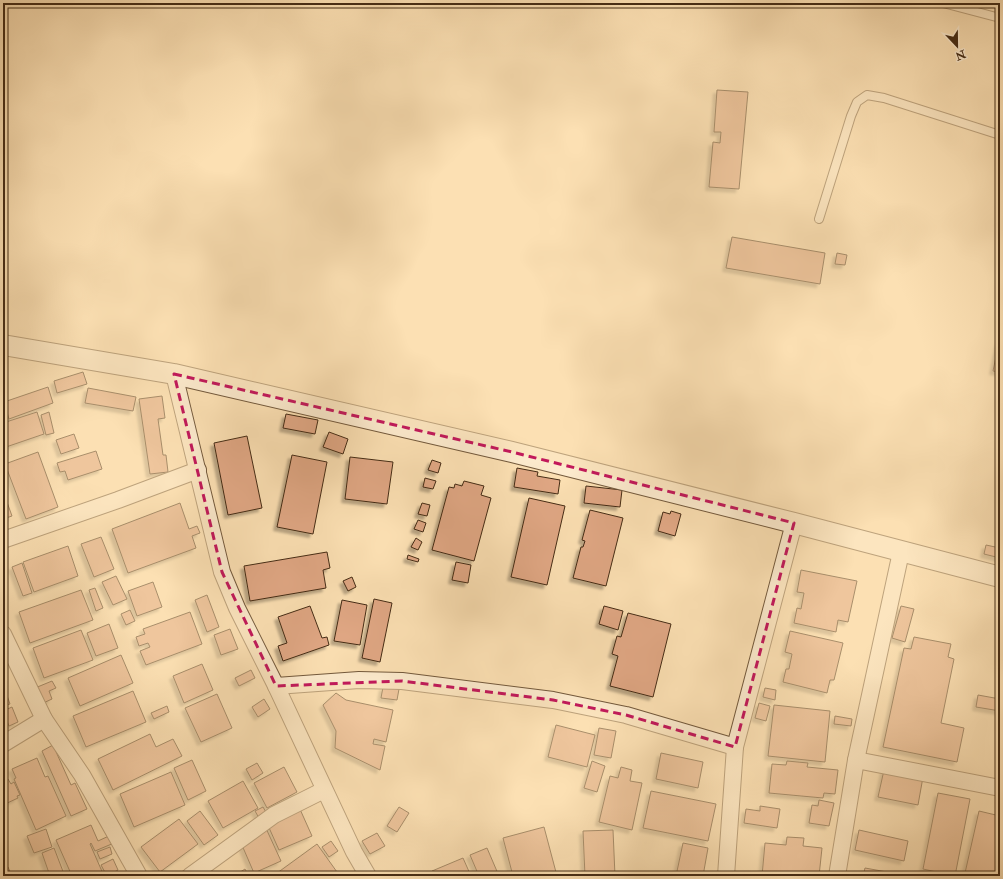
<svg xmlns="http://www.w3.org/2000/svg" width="1003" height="879" viewBox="0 0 1003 879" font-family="'IM FELL Double Pica',serif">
<defs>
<filter id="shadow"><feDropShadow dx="-3.5" dy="3.5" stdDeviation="1" flood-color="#0004"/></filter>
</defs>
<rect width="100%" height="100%" fill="#fce0b3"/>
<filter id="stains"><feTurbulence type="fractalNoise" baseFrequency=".005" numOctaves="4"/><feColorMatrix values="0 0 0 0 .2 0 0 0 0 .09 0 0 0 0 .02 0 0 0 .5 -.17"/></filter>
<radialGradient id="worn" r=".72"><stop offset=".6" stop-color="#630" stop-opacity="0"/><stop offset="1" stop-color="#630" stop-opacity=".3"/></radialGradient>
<g fill="#e0a784" stroke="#452c15" filter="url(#shadow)">
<path d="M717,90L748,92L739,189L709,187L713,142L720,143L721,132H714Z"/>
<path d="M732,237L825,253L820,284L726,268Z"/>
<path d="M837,253L847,255L845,265L835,264Z"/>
<path d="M999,342H1000V372L993,371Z"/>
<path d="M83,372L87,384L57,393L54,381Z"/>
<path d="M48,387L53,403L9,419L4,402Z"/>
<path d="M88,388L136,397L133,411L85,403Z"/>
<path d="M162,396L165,418L158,419L163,455H166L168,472L150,474L139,399Z"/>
<path d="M37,412L44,434L6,447L3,440V423Z"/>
<path d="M49,412L54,433L46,435L41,415Z"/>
<path d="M286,414L318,420L315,434L283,428Z"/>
<path d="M329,432L348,439L343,454L323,447Z"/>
<path d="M74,434L79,448L61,454L56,440Z"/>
<path d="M247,436L262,508L228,515L214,443Z"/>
<path d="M96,451L102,469L68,480L65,471L60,472L57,463Z"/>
<path d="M38,452L58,507L26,519L5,464Z"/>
<path d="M292,455L327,462L313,534L277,527Z"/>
<path d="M350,457L393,462L387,504L345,499Z"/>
<path d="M432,460L441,463L438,473L428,470Z"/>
<path d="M517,468L538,472L537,476L560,480L558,494L514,487Z"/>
<path d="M425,478L436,481L433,489L423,487Z"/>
<path d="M464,481L484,486L481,495L491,498L474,561L432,550L449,487L454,488L455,484L462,486Z"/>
<path d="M586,486L622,490L620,507L584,503Z"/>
<path d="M3,491L12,516L3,519Z"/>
<path d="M529,498L565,506L547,585L511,577Z"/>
<path d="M180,503L189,529L197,526L200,533L192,536L196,548L128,573L112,529Z"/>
<path d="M422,503L430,505L427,516L418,514Z"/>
<path d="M590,510L623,518L606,586L573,578L581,547H583L585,541L582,540Z"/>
<path d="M671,511L681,514L675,536L658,531L663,512L670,514Z"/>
<path d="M418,520L426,523L423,532L414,529Z"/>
<path d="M101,537L114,569L94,577L81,544Z"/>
<path d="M416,538L422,542L418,550L411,547Z"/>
<path d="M986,545L1000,548V558L984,554Z"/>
<path d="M68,546L78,576L34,592L23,562Z"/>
<path d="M327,552L330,568L323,570L326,588L250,601L244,566Z"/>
<path d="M408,555L419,559L418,562L407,559Z"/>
<path d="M456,562L471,565L468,583L452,580Z"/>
<path d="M22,563L32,593L23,596L12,567Z"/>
<path d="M801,570L857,581L848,622L838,620L836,632L794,623L797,608L801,609L804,593L797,592Z"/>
<path d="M116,576L127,599L113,605L102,582Z"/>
<path d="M352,577L356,587L348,591L343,581Z"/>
<path d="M153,582L162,607L137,616L128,591Z"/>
<path d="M95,588L103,608L96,611L89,590Z"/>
<path d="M81,590L93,620L30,643L19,612Z"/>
<path d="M207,595L219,627L207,632L195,600Z"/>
<path d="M374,599L392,603L380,662L362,658Z"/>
<path d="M342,600L367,605L360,645L334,641Z"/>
<path d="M310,606L322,638L327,637L329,645L283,661L278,646L287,643L278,617Z"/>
<path d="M604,606L623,611L618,630L599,624Z"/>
<path d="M901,606L914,609L905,642L892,638Z"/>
<path d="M130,610L135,621L126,625L121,614Z"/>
<path d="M190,612L202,644L146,665L140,651L150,647L148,643L139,646L136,637L145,634L143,629Z"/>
<path d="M628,613L671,624L653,697L610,686L618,656L612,654L617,636L621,637Z"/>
<path d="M109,624L118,648L96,656L87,633Z"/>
<path d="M230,629L238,649L221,655L214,635Z"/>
<path d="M81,630L93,660L44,678L33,648Z"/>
<path d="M790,631L843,643L834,680H830L827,693L783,682L786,669H789L792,654L785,652Z"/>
<path d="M914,637L951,644L948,657L954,659L941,723L964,728L957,762L883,747L904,648L911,649Z"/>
<path d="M121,655L133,683L80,706L68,678Z"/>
<path d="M202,664L213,690L184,703L173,676Z"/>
<path d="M251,670L255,678L239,686L235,678Z"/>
<path d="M52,681L56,688L49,691L52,699L41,704L35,688Z"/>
<path d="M383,687L399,689L397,700L381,698Z"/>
<path d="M765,688L776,690L775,700L763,697Z"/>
<path d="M3,690H5L10,704L3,706Z"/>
<path d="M133,691L146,722L86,747L73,716Z"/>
<path d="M336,693L346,700L393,710L386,742L374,739L373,744L385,746L380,770L335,748L336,731L323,705Z"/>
<path d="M217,694L232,728L201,742L185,708Z"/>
<path d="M978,695L1000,699V711L976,707Z"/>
<path d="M264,699L270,709L258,717L252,707Z"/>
<path d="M759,703L770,706L766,721L755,718Z"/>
<path d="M774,705L830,711L825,762L768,756Z"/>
<path d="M167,706L169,712L154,719L151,713Z"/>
<path d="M12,707L18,722L9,726L3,711Z"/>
<path d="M835,716L852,719L851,726L834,724Z"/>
<path d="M556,725L595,735L587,767L548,757Z"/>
<path d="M599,728L616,731L611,758L594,755Z"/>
<path d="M150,734L156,747L173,739L182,756L113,790L98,759Z"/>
<path d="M53,745L71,785L75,783L87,809L71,816L42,751Z"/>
<path d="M661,753L703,762L698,788L656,779Z"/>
<path d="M37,758L45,777L48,776L66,816L36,830L14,779L16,778L12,769Z"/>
<path d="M192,760L206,791L188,800L174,768Z"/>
<path d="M592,761L605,766L597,792L584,788Z"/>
<path d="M787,761L808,763L807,767L838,770L835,794L824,793L823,798L769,793L772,764L786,765Z"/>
<path d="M257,763L263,773L252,780L246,769Z"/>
<path d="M284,767L297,792L267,808L254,783Z"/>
<path d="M621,767L632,770L630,781L642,783L632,830L599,822L610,776L618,778Z"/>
<path d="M884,770L923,777L918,805L878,797Z"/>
<path d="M171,772L185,805L134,827L120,794Z"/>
<path d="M8,779L11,784L14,782L20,795L17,796L18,798L3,805V781Z"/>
<path d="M243,781L258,808L223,828L208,801Z"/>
<path d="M651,791L716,804L708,841L643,828Z"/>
<path d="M938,793L970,799L955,876L923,869Z"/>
<path d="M819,800L834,803L829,826L809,823L812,805L818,806Z"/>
<path d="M760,806L780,809L777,828L744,823L746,809L760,811Z"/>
<path d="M263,807L267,814L259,818L255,811Z"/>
<path d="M299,807L312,836L279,850L266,821Z"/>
<path d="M399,807L409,813L397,832L387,826Z"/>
<path d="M200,811L218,835L204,845L187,821Z"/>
<path d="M979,811L1000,816V865L998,876H981L965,873Z"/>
<path d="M179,819L198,844L160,872L141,847Z"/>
<path d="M264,824L281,861L254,873L238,836Z"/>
<path d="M91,825L98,841L111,835L114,843L95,851L91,843L90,844L104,876H72L56,840Z"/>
<path d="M544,827L557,876H513L503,838Z"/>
<path d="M46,829L52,847L34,853L27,836Z"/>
<path d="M613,830L615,876H585L583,831Z"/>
<path d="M859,830L908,841L904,861L855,850Z"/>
<path d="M377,833L385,846L370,854L362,841Z"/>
<path d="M787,837L804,838L803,846L822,848L819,876H762L765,843L786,845Z"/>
<path d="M331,841L338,851L329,857L322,847Z"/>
<path d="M683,843L708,848L703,876H676Z"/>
<path d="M317,844L337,872L331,876H273Z"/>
<path d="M110,847L112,854L100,859L97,852Z"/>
<path d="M54,848L64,874L58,876H50L42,853Z"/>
<path d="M487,848L499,876H479L470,855Z"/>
<path d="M463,858L471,876H434L432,871Z"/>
<path d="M113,859L118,870L107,876L101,865Z"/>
<path d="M8,867L12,876H3V869Z"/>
<path d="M865,868L909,876H863Z"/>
<path d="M245,869L249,876H234Z"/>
<path d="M183,871L186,876H176Z"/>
</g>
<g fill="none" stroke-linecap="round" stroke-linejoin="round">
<g stroke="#73593c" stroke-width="10">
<g id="service">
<path d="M943,3L1000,18"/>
<path d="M819,219L851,116L857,102L867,95L884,98L1000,135"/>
</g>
</g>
<g stroke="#73593c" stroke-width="18">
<g id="minor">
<path d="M174,374L222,572L237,608L276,686L354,852L368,876"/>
<path d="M3,540L118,500L198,470"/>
<path d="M3,634L44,719L82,775L139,876"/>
<path d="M276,686L359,680L402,681L553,700L626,715L735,747"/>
<path d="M3,744L44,719"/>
<path d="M856,760L1000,788"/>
<path d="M190,876L274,815L324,790"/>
<path d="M726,876L735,747L794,523"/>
<path d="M837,876L856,760L901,552"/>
</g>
</g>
<g stroke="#73593c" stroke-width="22">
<path id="tertiary" d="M3,345L174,374L512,452L794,523L1000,577"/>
</g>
<use href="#service" stroke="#fdebce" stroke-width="8"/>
<use href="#minor" stroke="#fdebce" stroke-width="16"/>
<use href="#tertiary" stroke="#fdebce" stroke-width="20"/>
</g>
<path d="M0 0H1003V879H0ZM174,374L512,452L794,523L735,747L626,715L553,700L402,681L276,686L222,572Z" fill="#fce0b3" fill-opacity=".55" fill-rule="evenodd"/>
<path fill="none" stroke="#c2185b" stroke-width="3" stroke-dasharray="8 5" stroke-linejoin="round" d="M174,374L512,452L794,523L735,747L626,715L553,700L402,681L276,686L222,572Z"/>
<rect width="1003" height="879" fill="none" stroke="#fce0b3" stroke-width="16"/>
<rect x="4" y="4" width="995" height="871" fill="none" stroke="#452c15" stroke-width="2"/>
<rect x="8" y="8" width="987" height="863" fill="none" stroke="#452c15"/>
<g transform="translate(957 46) rotate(158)" stroke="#fdebce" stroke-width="3" paint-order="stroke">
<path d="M0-3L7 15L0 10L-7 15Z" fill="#452c15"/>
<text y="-6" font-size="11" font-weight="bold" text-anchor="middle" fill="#452c15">N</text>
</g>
<rect width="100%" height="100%" filter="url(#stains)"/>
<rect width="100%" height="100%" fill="url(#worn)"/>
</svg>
